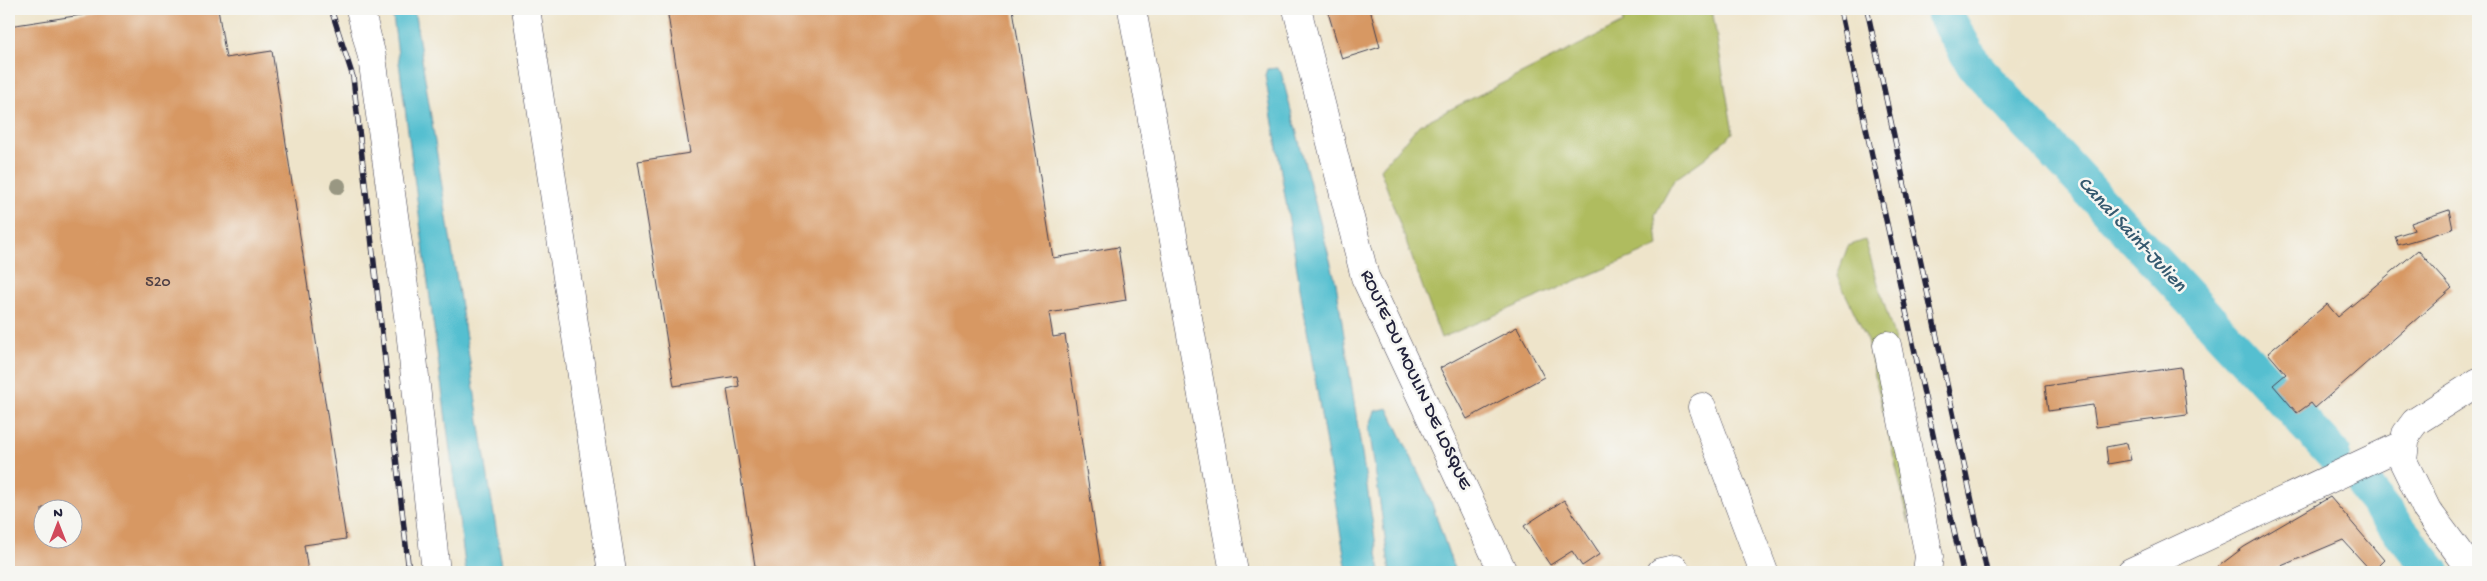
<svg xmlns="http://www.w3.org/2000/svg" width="2487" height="581" viewBox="0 0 2487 581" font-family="'Gochi Hand',sans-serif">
<rect width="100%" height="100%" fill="#f6f6f2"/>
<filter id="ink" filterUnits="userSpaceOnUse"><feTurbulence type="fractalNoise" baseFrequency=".02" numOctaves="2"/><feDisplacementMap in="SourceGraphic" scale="10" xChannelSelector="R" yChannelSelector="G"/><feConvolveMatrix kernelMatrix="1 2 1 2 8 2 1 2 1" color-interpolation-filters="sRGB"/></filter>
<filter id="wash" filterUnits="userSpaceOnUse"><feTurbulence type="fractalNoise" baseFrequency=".0096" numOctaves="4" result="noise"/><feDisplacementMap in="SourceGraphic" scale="20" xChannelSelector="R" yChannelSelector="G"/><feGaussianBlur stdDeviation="1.12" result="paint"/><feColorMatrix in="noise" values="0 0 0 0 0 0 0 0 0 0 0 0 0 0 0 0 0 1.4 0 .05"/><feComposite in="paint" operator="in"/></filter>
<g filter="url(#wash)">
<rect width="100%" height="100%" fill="#eee4ca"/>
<g fill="#afbc5e" stroke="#686f4c">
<path d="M1621,9H1712L1733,133L1705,158L1674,180L1655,215L1658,246L1441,338L1380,169L1419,125L1623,23Z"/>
<path d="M1865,240L1895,340L1909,523L1866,337L1837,276L1848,246Z"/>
</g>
<g fill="#55bfd0" stroke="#3c7086">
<path d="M392,9H414L503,572H466Z"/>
<path d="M1277,68L1281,72L1336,283L1380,572H1347L1265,75L1267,69Z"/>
<path d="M1388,408L1429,495L1455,572H1390L1369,428L1375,411Z"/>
</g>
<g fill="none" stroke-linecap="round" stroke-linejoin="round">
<g stroke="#55bfd0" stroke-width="36">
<path d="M1942,9L1974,65L2332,453"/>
<path d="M2367,490L2433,572"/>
</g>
</g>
<g id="blocks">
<g fill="#d79864" fill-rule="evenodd">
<path d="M121,9H218L226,58L272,51L346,539L304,545L308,572H9V26ZM42,508H72V538H42Z"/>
<path d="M667,9H1013L1053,258L1118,247L1126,300L1049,313L1053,337L1065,335L1102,572H756L727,389L739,386L737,376L674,386L638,161L690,153Z"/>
<path d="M1327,9H1370L1380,47L1342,59Z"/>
<path d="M2449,210L2453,229L2398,245L2395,236L2414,230L2411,223Z"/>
<path d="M2418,250L2452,288L2315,408L2311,403L2297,413L2273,385L2286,374L2268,353L2327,304L2338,317Z"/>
<path d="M1517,327L1544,377L1467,419L1440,368Z"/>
<path d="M2181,367L2187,415L2096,427L2093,405L2048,411L2045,386Z"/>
<path d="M2127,443L2131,460L2108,464L2106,447Z"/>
<path d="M2330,497L2384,560L2372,572L2343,540L2267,572H2211L2244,547Z"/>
<path d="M1564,500L1600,554L1582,566L1572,551L1550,565L1524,526Z"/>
</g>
</g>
</g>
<g filter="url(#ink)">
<use href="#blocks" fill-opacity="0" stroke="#413f50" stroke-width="1"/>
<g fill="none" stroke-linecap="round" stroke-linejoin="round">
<g stroke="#413f50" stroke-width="29">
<g id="minor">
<path d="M360,9L372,57L410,330L436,572"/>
<path d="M526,9L612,572"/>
<path d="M1132,9L1234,572"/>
<path d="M1297,9L1365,277L1503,572"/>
<path d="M1887,345L1929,556L1927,572"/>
<path d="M1702,407L1764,572"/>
<path d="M1661,572L1675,569L1677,572"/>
<path d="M2131,572L2404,444"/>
<path d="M2473,572L2427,510L2403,461L2406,434L2415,422L2478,382"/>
</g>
</g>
<use href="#minor" stroke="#fff" stroke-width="28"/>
<g stroke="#22223b" stroke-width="5.5">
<g id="rail">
<path d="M331,9L353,77L409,572"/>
<path d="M1840,9L1963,572"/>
<path d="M1867,9L1987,572"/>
</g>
</g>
<use href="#rail" stroke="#f6f6f2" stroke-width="4" stroke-dasharray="11" stroke-linecap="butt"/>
</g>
<circle fill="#999782" cx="338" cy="186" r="8"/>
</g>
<g text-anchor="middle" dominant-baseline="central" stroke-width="5" stroke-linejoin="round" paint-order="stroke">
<g font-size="16" fill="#4f4045">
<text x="158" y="283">520</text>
</g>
<g font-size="19" fill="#22223b" stroke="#f6f6f2">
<text transform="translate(1415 380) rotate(65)">ROUTE DU MOULIN DE LOSQUE</text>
</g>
<g font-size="20" font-style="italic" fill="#34596f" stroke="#f6f6f2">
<text transform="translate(2131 235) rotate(47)">Canal Saint-Julien</text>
</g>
</g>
<rect width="2487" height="581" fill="none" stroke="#f6f6f2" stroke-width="30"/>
<g transform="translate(58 524)"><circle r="24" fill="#f6f6f2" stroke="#a1a1a9"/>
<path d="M0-4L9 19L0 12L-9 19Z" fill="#d1495b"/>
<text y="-8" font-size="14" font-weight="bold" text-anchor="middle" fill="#22223b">N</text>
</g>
</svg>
